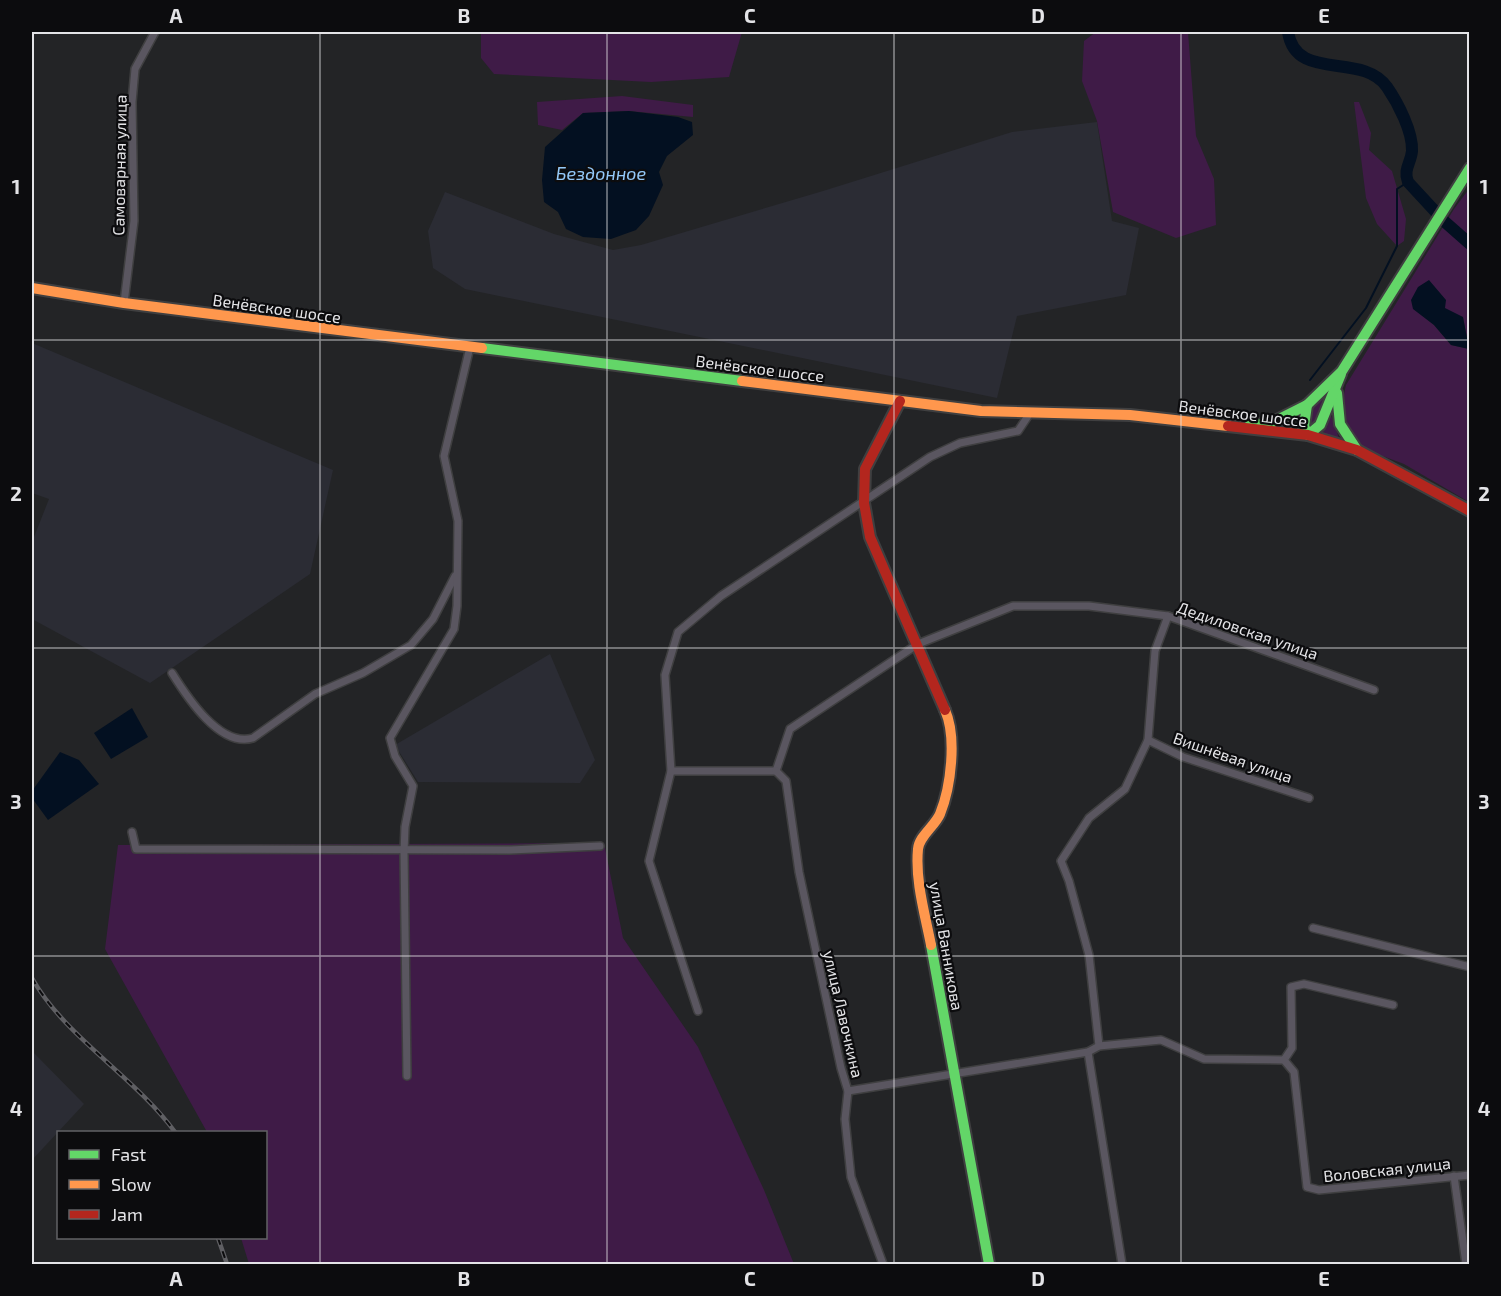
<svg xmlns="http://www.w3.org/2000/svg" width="1501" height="1296" viewBox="0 0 1501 1296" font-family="'Exo 2',sans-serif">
<rect width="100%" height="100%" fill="#232426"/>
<g fill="#2b2c34">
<path d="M1097,122L1112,221L1139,228L1126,295L1017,316L997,398L465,289L433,268L428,231L445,192L554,234L613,250L641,245L823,191L1012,132Z"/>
<path d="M32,343L333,470L310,574L150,683L32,619V542L49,499L32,493Z"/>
<path d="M550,654L595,760L580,783L418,782L395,745Z"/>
<path d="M32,1051L84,1104L32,1160Z"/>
</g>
<g fill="#3f1b47">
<path d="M481,32H742L729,77L651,82L494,74L481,58Z"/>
<path d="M1096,32H1188L1196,136L1214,179L1216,225L1176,238L1113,212L1097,121L1082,81L1084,41Z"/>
<path d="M622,96L693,105V117L629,111L583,113L562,130L538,125L537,102Z"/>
<path d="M1354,102H1359L1371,133L1369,150L1392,171L1406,219L1404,241L1397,246L1377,224L1366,198Z"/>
<path d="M1469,189V346L1463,318L1414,309L1434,325L1451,345L1469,349V502L1404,464L1364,449L1349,432L1342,403L1346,385L1454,209Z"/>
<path d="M1327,394L1324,408L1309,429V411Z"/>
<path d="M1331,415L1339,438L1321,433Z"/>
<path d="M604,843L623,938L698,1047L764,1190L794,1264H249L241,1238H266V1132H207L105,949L118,845Z"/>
</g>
<g fill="#031021">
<path d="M629,111L678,117L692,122L693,135L667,156L659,172L663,185L649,216L636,230L611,239L583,237L566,229L558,212L544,202L542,180L545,147L583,113Z"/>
<path d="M1429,280L1446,300L1445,308L1463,317L1469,349L1451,345L1434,325L1413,309L1411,300L1418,287Z"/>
<path d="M132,708L148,737L111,759L94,733Z"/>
<path d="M60,752L79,760L99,784L48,820L32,798V791Z"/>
</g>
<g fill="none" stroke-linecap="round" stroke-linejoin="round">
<path stroke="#031021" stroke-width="2" d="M1310,380L1366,308L1397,246V189L1408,182"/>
<path stroke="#031021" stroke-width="12" d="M1288,32C1296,83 1362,51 1387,87C1398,103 1413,132 1412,151C1411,163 1403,169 1408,182L1445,222L1470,244"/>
<g stroke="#3f3f40" stroke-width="10">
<g id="street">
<path d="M124,303L134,221L132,102L135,69L155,32"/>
<path d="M172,673C187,697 220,748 253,738L315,694L363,673L411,645L433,619L455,576"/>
<path d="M1148,740L1183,757L1309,798"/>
<path d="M671,771L649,861L698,1011"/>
<path d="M776,771L790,729L918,644L1013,606H1089L1168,616L1374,690"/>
<path d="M776,771H671L665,675L678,632L721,596L930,457L960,443L1018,431L1030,413"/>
<path d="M776,771L786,781L799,872L841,1068L848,1091L845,1119L851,1177L883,1264"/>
<path d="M132,832L136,849L510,850L600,846"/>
<path d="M1313,928L1470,967"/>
<path d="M1099,1046L1089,955L1069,881L1061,861L1089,818L1125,789L1148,740L1155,651L1168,616"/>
<path d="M1088,1052L1122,1264"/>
<path d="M1284,1060L1292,1048L1291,987L1304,984L1393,1005"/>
<path d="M407,1076L404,852L405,827L413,786L395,756L390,738L454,629L457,606L458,521L444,456L470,347"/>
<path d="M848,1091L1088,1052L1099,1046L1161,1040L1204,1059L1284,1060L1294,1072L1307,1187L1319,1190L1470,1175"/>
<path d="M1454,1176L1466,1264"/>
</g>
</g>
<g stroke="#3f3f40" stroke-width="14">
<g id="fast">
<path d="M482,348L742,381"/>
<path d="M1337,393L1340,424L1357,450"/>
<path d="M1307,405L1304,426L1308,435L1320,425L1341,374"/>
<path d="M1249,426L1271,423L1307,405L1342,371L1470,168"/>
<path d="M931,945L989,1264"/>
</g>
</g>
<g stroke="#3f3f40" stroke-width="14">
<g id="slow">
<path d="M32,288L124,303L482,348"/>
<path d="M742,381L981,411L1130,415L1228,426"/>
<path d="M931,945C925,914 915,881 918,849C919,836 935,826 940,814C951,787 957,737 945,710"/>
</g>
</g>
<g stroke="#3f3f40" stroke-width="14">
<g id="jam">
<path d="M900,401L865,469L864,503L870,537L945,710"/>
<path d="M1228,426L1308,435L1357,450L1470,511"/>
</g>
</g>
<use href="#street" stroke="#5a5660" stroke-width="7"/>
<use href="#fast" stroke="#63d668" stroke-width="10"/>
<use href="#slow" stroke="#ff974d" stroke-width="10"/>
<use href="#jam" stroke="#b3261e" stroke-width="10"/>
<g stroke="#5f5f63" stroke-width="4.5">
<g id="rail">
<path d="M32,978C64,1036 135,1077 175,1132"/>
<path d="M218,1238L227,1264"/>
</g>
</g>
<use href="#rail" stroke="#0c0c0e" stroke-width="2" stroke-dasharray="7" stroke-linecap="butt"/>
</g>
<path fill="none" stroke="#e4e4e7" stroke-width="1.5" stroke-opacity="0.55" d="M320,32V1264M607,32V1264M894,32V1264M1181,32V1264M32,340H1470M32,648H1470M32,956H1470"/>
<g text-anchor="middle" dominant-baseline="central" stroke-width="4.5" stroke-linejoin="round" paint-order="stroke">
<g font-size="16" fill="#e4e4e7" stroke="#0c0c0e">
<text transform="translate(119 165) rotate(-89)">Самоварная улица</text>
<text transform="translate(277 308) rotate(8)">Венёвское шоссе</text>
<text transform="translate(760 368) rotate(7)">Венёвское шоссе</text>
<text transform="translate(1243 413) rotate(7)">Венёвское шоссе</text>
<text transform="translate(1248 630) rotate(19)">Дедиловская улица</text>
<text transform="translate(1233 757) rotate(19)">Вишнёвая улица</text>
<text transform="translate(947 946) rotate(80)">улица Ванникова</text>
<text transform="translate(844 1014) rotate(77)">улица Лавочкина</text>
<text transform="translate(1387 1169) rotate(-6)">Воловская улица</text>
</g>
<g font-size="18" font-style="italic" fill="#94c9f9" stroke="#0c0c0e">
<text x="601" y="173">Бездонное</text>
</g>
</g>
<rect width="1501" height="1296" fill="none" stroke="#0c0c0e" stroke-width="66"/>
<rect x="57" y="1131" width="210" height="108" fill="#0c0c0e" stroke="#626265" stroke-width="1.5"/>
<rect x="69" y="1150" width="30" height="9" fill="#63d668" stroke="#626265" stroke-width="1.5"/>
<text x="111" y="1161" font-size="18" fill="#e4e4e7">Fast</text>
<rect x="69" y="1180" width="30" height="9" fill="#ff974d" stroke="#626265" stroke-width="1.5"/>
<text x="111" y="1191" font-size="18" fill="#e4e4e7">Slow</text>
<rect x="69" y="1210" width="30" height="9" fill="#b3261e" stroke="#626265" stroke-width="1.5"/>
<text x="111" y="1221" font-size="18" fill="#e4e4e7">Jam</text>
<rect x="33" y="33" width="1435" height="1230" fill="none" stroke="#e4e4e7" stroke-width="2"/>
<g font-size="20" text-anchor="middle" font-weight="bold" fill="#e4e4e7">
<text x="176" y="23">A</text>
<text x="464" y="23">B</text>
<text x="750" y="23">C</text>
<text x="1038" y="23">D</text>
<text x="1324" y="23">E</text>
<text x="16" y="194">1</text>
<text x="1484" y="194">1</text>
<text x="16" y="501">2</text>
<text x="1484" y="501">2</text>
<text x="16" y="809">3</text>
<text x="1484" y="809">3</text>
<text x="16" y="1116">4</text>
<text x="1484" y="1116">4</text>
<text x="176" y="1286">A</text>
<text x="464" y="1286">B</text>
<text x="750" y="1286">C</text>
<text x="1038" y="1286">D</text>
<text x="1324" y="1286">E</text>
</g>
</svg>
